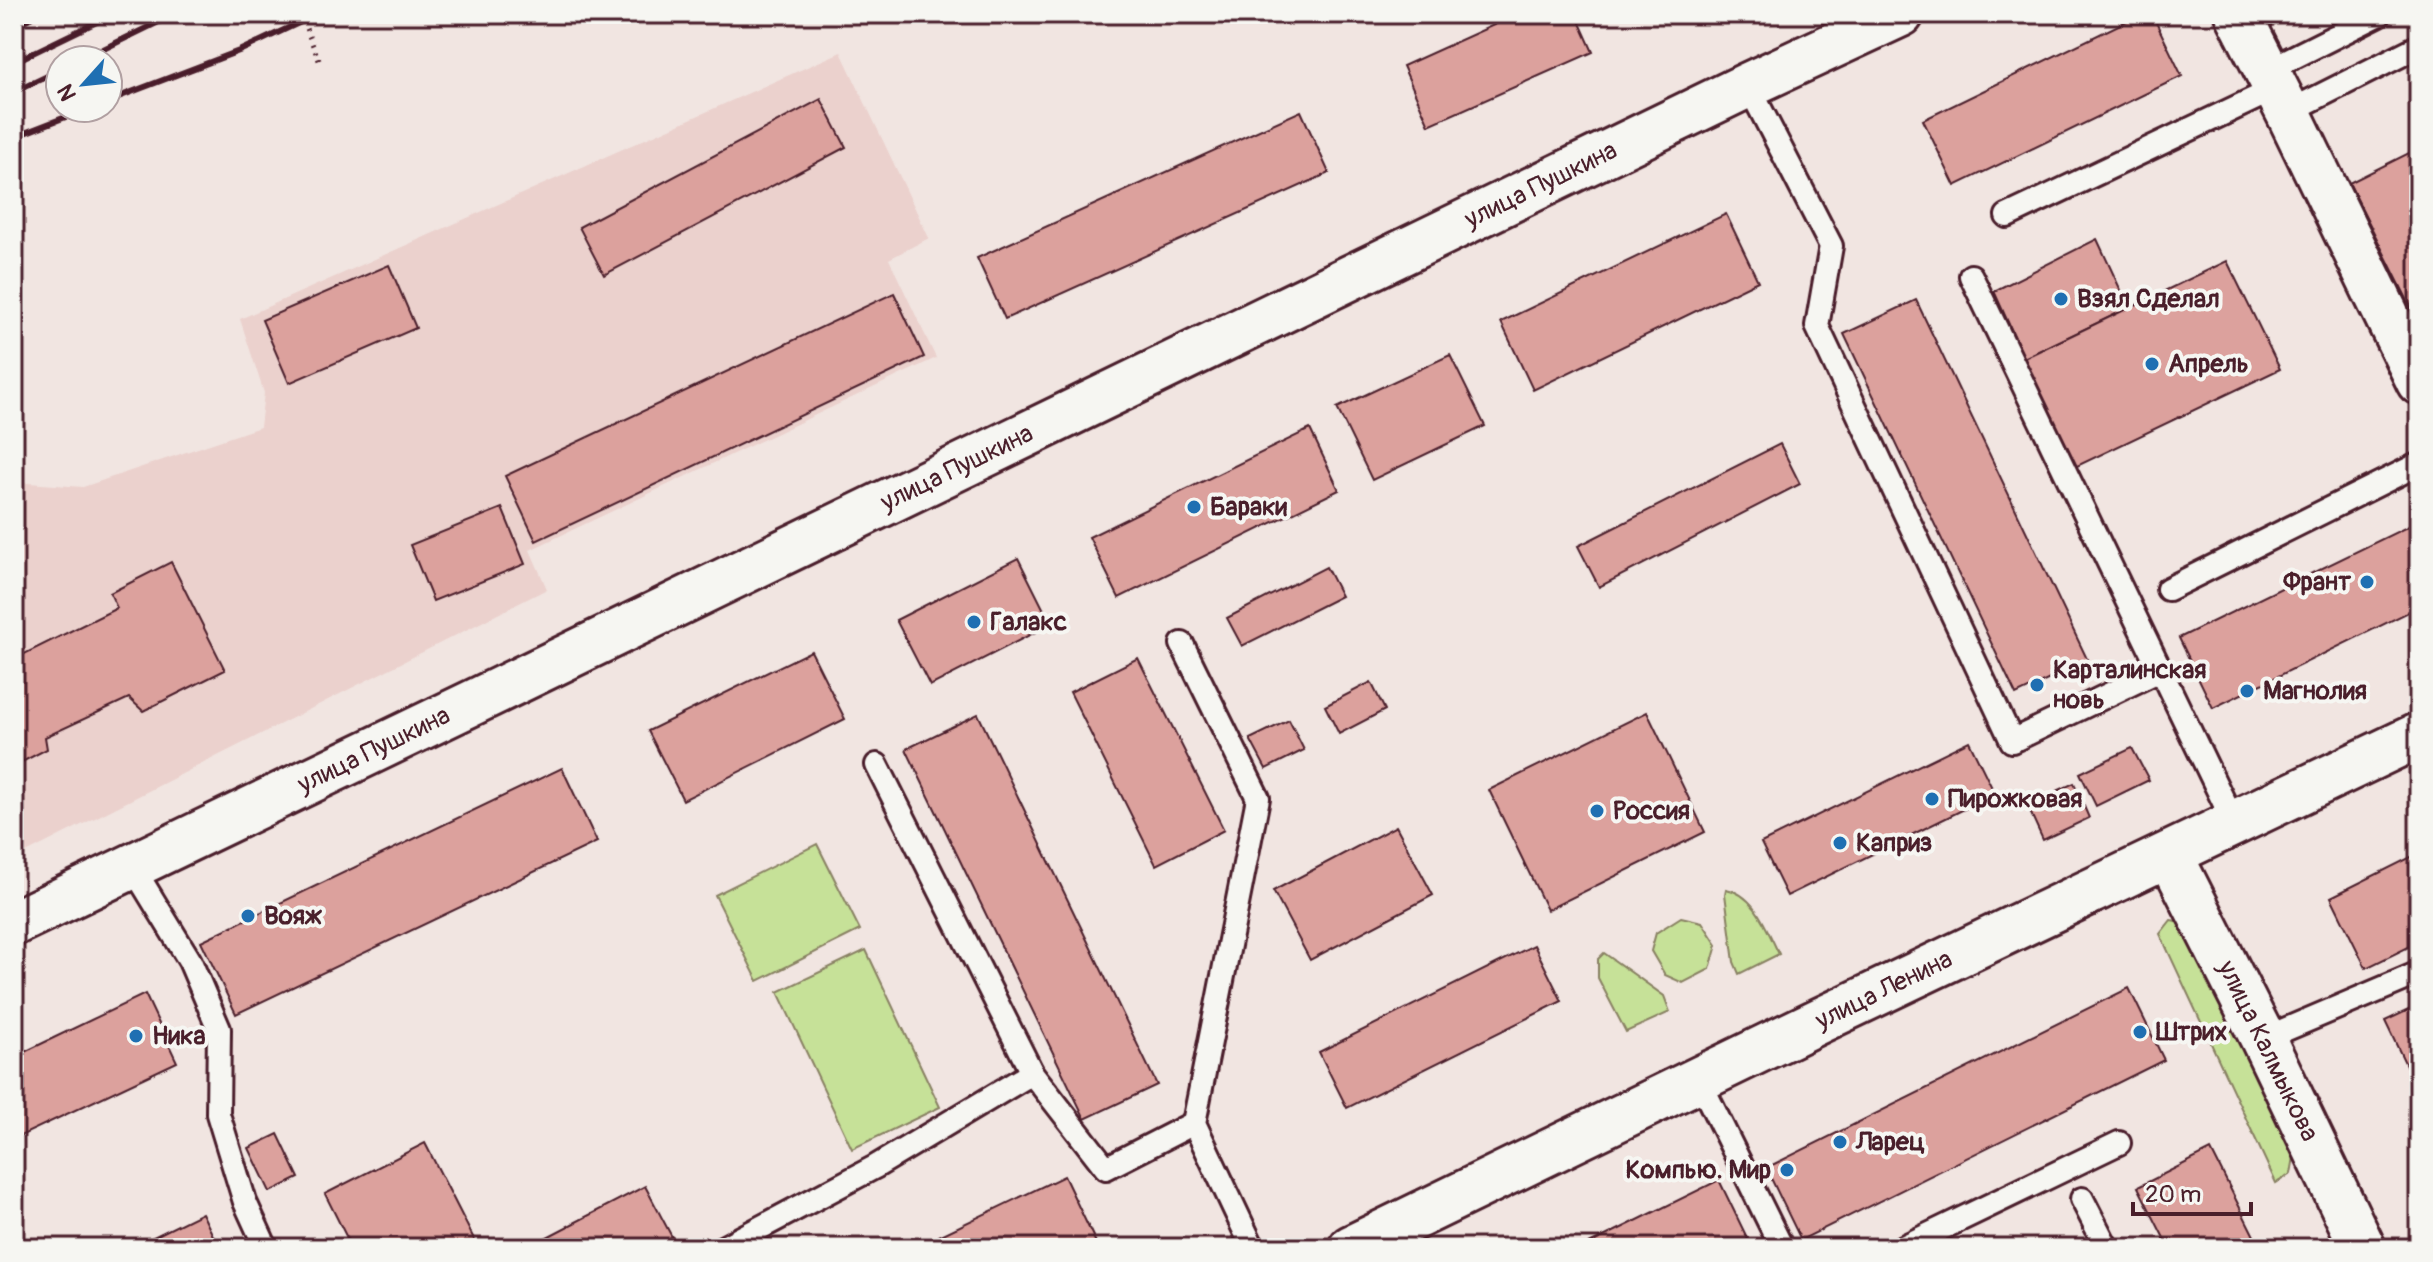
<svg xmlns="http://www.w3.org/2000/svg" width="2433" height="1262" viewBox="0 0 2433 1262" font-family="Pangolin,sans-serif">
<rect width="100%" height="100%" fill="#f1e5e1"/>
<filter id="ink" filterUnits="userSpaceOnUse"><feTurbulence type="fractalNoise" baseFrequency=".0125" numOctaves="2"/><feDisplacementMap in="SourceGraphic" scale="16" xChannelSelector="R" yChannelSelector="G"/><feConvolveMatrix kernelMatrix="1 2 1 2 8 2 1 2 1" color-interpolation-filters="sRGB"/></filter>
<g filter="url(#ink)">
<path fill="#ebd1cd" d="M841,52L929,238L889,259L936,358L530,550L547,589L24,854L14,849V482L83,487L260,427L264,393L240,319Z"/>
<g fill="#c6e198" stroke="#888062" stroke-width="2">
<path d="M817,844L860,930L758,981L715,895Z"/>
<path d="M1726,889C1755,894 1767,930 1779,954L1739,974L1734,962L1725,894Z"/>
<path d="M1681,917L1702,922L1717,945L1710,969L1683,983L1665,975L1651,951L1656,933Z"/>
<path d="M2171,920L2182,922L2294,1157L2291,1174L2276,1183L2160,934Z"/>
<path d="M866,950L940,1107L852,1149L778,992Z"/>
<path d="M1604,953L1664,996L1670,1012L1626,1032L1598,978V959Z"/>
</g>
<g fill="#dca19d" stroke="#4a1f2b" stroke-width="2">
<path d="M1518,14H1576L1593,52L1429,125L1403,66Z"/>
<path d="M2141,14H2152L2182,76L1955,186L1923,120Z"/>
<path d="M2254,14H2296L2263,31Z"/>
<path d="M821,99L846,147L604,275L579,227Z"/>
<path d="M1301,111L1329,173L1005,319L977,258Z"/>
<path d="M2419,148V323L2349,183Z"/>
<path d="M1726,214L1758,281L1533,390L1501,322Z"/>
<path d="M2097,239L2129,308L2024,358L1994,291Z"/>
<path d="M2227,261L2280,369L2075,467L2024,358Z"/>
<path d="M389,265L416,328L289,383L262,320Z"/>
<path d="M894,293L924,357L536,541L505,476Z"/>
<path d="M1916,300L2088,661L2016,695L1844,334Z"/>
<path d="M1450,355L1485,426L1372,480L1337,408Z"/>
<path d="M1310,429L1339,490L1119,598L1089,537Z"/>
<path d="M1780,444L1800,484L1599,587L1578,546Z"/>
<path d="M502,508L525,564L433,601L410,545Z"/>
<path d="M2419,521V607L2213,708L2179,638Z"/>
<path d="M1018,558L1051,624L930,686L896,620Z"/>
<path d="M171,562L225,670L143,711L129,698L45,737L47,749L14,766V659L117,608L110,593Z"/>
<path d="M1326,567L1341,596L1242,646L1227,618Z"/>
<path d="M811,651L845,719L683,800L648,731Z"/>
<path d="M1138,658L1224,830L1156,865L1070,692Z"/>
<path d="M1371,682L1385,710L1339,734L1325,706Z"/>
<path d="M1647,712L1705,832L1547,910L1489,790Z"/>
<path d="M978,714L1157,1085L1085,1119L906,749Z"/>
<path d="M1289,720L1304,750L1266,769L1250,739Z"/>
<path d="M1969,741L1995,794L1787,896L1761,843Z"/>
<path d="M2132,748L2149,780L2096,806L2080,773Z"/>
<path d="M562,768L597,842L236,1014L201,941Z"/>
<path d="M2074,783L2089,818L2043,840L2027,805Z"/>
<path d="M1396,826L1433,895L1310,960L1273,891Z"/>
<path d="M2419,853V942L2366,968L2331,897Z"/>
<path d="M1534,945L1562,1001L1347,1108L1319,1052Z"/>
<path d="M2129,988L2164,1060L1801,1240L1766,1168Z"/>
<path d="M145,994L177,1062L14,1139V1057Z"/>
<path d="M2419,1005V1090H2418L2385,1021Z"/>
<path d="M278,1134L299,1178L270,1192L249,1148Z"/>
<path d="M425,1143L477,1245L470,1248H352L325,1194Z"/>
<path d="M2211,1150L2260,1248H2169L2138,1187Z"/>
<path d="M1064,1176L1098,1247L1095,1248H914Z"/>
<path d="M1719,1180L1752,1248H1581Z"/>
<path d="M645,1186L672,1237L650,1248H526Z"/>
<path d="M202,1213L219,1248H131Z"/>
</g>
<g fill="none" stroke-linecap="round" stroke-linejoin="round">
<g stroke="#4a1f2b" stroke-width="28">
<g id="service">
<path d="M2266,71L2380,14"/>
<path d="M1748,85L1831,246L1817,326L2012,741L2160,670"/>
<path d="M2288,112L2419,46"/>
<path d="M2007,216L2275,89"/>
<path d="M1971,276L2234,823"/>
<path d="M2168,589L2419,464"/>
<path d="M1182,644L1258,798L1194,1123L1253,1248"/>
<path d="M877,765L1032,1073L1106,1168L1194,1123"/>
<path d="M132,866L190,961L219,1029L218,1114L245,1202L266,1248"/>
<path d="M2263,1039L2419,973"/>
<path d="M1699,1080L1782,1248"/>
<path d="M2082,1199L2107,1248"/>
<path d="M722,1248L875,1167L1032,1073"/>
<path d="M1901,1248L2119,1143"/>
</g>
</g>
<g stroke="#4a1f2b" stroke-width="50">
<g id="tertiary">
<path d="M2238,14L2288,112L2419,382"/>
<path d="M2170,855L2263,1039L2363,1248"/>
<path d="M14,923L474,702L1748,85L1901,14"/>
<path d="M1351,1248L1821,1020L2419,735"/>
</g>
</g>
<path stroke="#4a1f2b" stroke-width="5" stroke-dasharray="2 6" stroke-linecap="butt" d="M300,14L321,65"/>
<use href="#service" stroke="#f6f6f2" stroke-width="22"/>
<use href="#tertiary" stroke="#f6f6f2" stroke-width="44"/>
<g stroke="#4a1f2b" stroke-width="6">
<path d="M14,26L38,14"/>
<path d="M81,60L175,14"/>
<path d="M14,62L113,14"/>
<path d="M14,92L60,70"/>
<path d="M108,101L239,51L318,14"/>
<path d="M14,137L89,108"/>
</g>
</g>
</g>
<g fill="#1f6fb2" stroke="#f6f6f2" stroke-width="3">
<circle cx="2061" cy="299" r="8"/>
<circle cx="2152" cy="364" r="8"/>
<circle cx="1194" cy="507" r="8"/>
<circle cx="2367" cy="582" r="8"/>
<circle cx="974" cy="622" r="8"/>
<circle cx="2037" cy="685" r="8"/>
<circle cx="2247" cy="691" r="8"/>
<circle cx="1932" cy="799" r="8"/>
<circle cx="1597" cy="811" r="8"/>
<circle cx="1840" cy="843" r="8"/>
<circle cx="248" cy="916" r="8"/>
<circle cx="2140" cy="1032" r="8"/>
<circle cx="136" cy="1036" r="8"/>
<circle cx="1840" cy="1142" r="8"/>
<circle cx="1787" cy="1170" r="8"/>
</g>
<g text-anchor="middle" dominant-baseline="central" stroke-width="8" stroke-linejoin="round" paint-order="stroke">
<g font-size="26" fill="#4a1f2b" stroke="#f6f6f2">
<text transform="translate(1541 185) rotate(-26)">улица Пушкина</text>
<text transform="translate(957 468) rotate(-26)">улица Пушкина</text>
<text transform="translate(374 750) rotate(-26)">улица Пушкина</text>
<text transform="translate(1884 990) rotate(-26)">улица Ленина</text>
<text transform="translate(2268 1051) rotate(64)">улица Калмыкова</text>
</g>
<g font-size="26" font-weight="bold" fill="#4a1f2b" stroke="#f6f6f2" text-anchor="start">
<text x="2077" y="299">Взял Сделал</text>
<text x="2168" y="364">Апрель</text>
<text x="1210" y="507">Бараки</text>
<text x="2351" y="582" text-anchor="end">Франт</text>
<text x="990" y="622">Галакс</text>
<text x="2053" y="670">Карталинская<tspan x="2053" dy="30">новь</tspan></text>
<text x="2263" y="691">Магнолия</text>
<text x="1948" y="799">Пирожковая</text>
<text x="1613" y="811">Россия</text>
<text x="1856" y="843">Каприз</text>
<text x="264" y="916">Вояж</text>
<text x="2156" y="1032">Штрих</text>
<text x="152" y="1036">Ника</text>
<text x="1856" y="1142">Ларец</text>
<text x="1771" y="1170" text-anchor="end">Компью. Мир</text>
</g>
</g>
<rect width="2433" height="1262" fill="none" stroke="#f6f6f2" stroke-width="48"/>
<rect x="24" y="24" width="2385" height="1214" fill="none" stroke="#4a1f2b" stroke-width="3" filter="url(#ink)"/>
<g transform="translate(84 84) rotate(243)"><circle r="38" fill="#f6f6f2" stroke="#b1a0a2" stroke-width="2"/>
<path d="M0-6L14 30L0 20L-14 30Z" fill="#1f6fb2"/>
<text y="-12" font-size="22" font-weight="bold" text-anchor="middle" fill="#4a1f2b">N</text>
</g>
<path d="M2133 1202v12h118v-12" fill="none" stroke="#4a1f2b" stroke-width="4"/>
<text x="2145" y="1202" font-size="24" fill="#4a1f2b" stroke="#f6f6f2" stroke-width="6" paint-order="stroke">20 m</text>
</svg>
